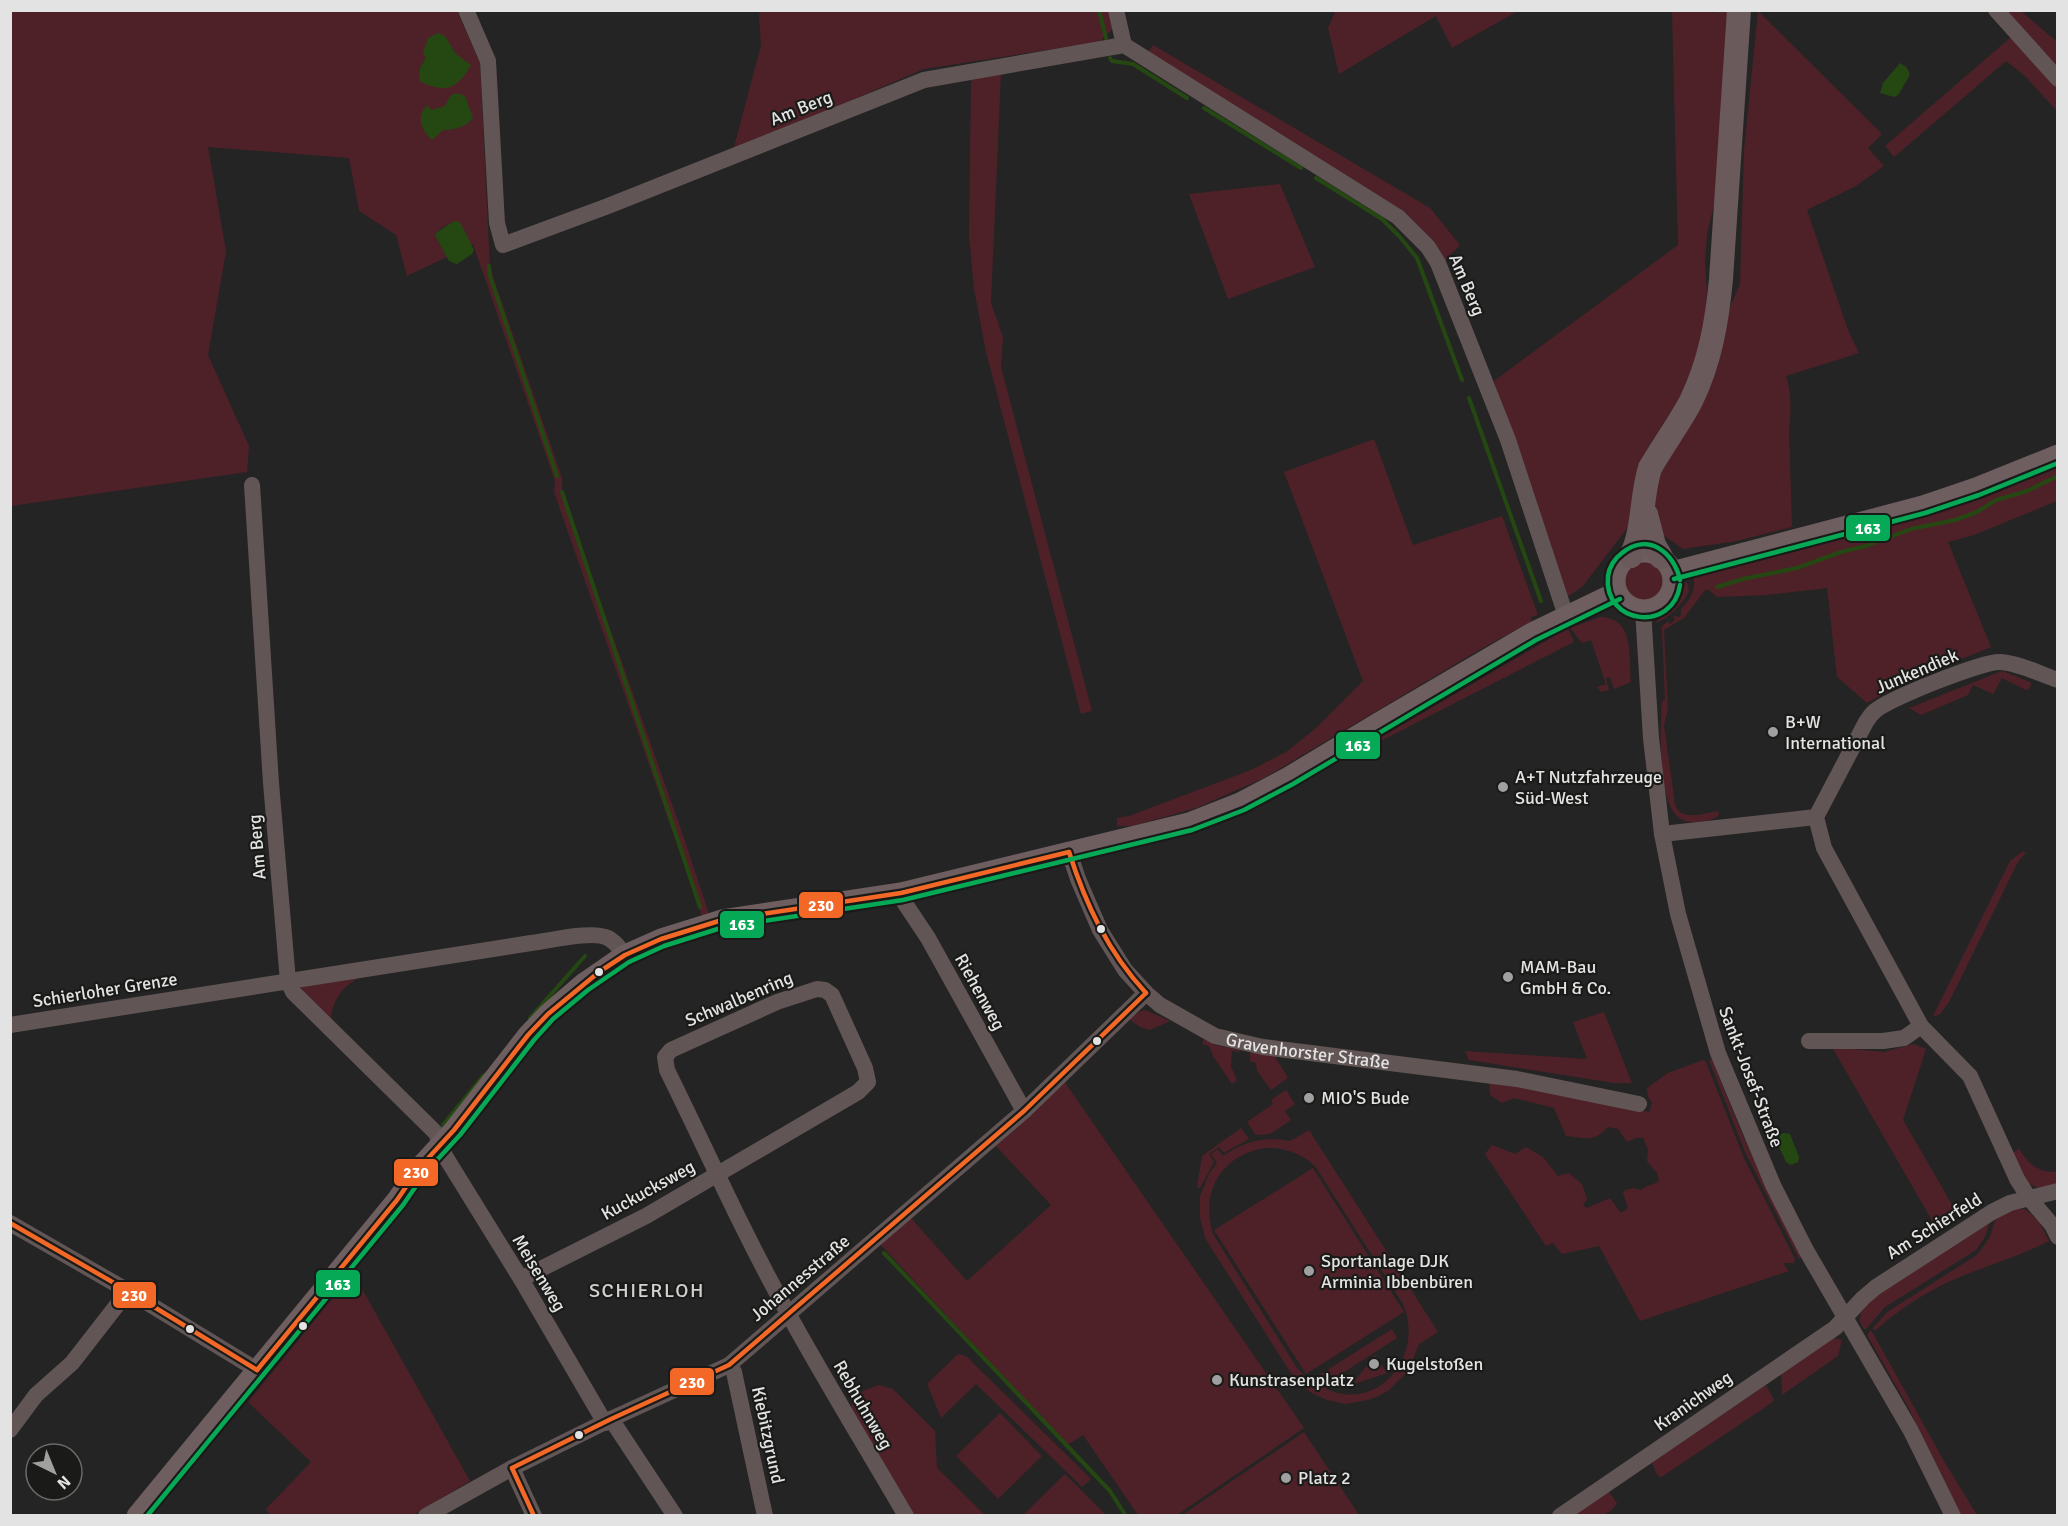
<svg xmlns="http://www.w3.org/2000/svg" width="2068" height="1526" viewBox="0 0 2068 1526" font-family="Signika,sans-serif">
<rect width="100%" height="100%" fill="#242424"/>
<g fill="#4e2128" fill-rule="evenodd">
<path d="M1336,10H1518V11L1452,48L1436,16L1339,74L1328,28Z"/>
<path d="M10,11H457L480,63L490,268L562,478V493L684,838L709,914L702,916L554,492L555,481L473,244L471,245L459,222C451,221 439,228 435,235L447,257L407,276L396,235L359,211L349,158L208,147L226,251L208,355L249,446L247,472L11,506ZM445,36L456,54L420,68L426,57Z"/>
<path d="M762,11H1110L1113,29L1099,42L924,69L733,151L761,45L759,14Z"/>
<path d="M1672,11H1728L1715,200L1707,234L1705,262L1707,293L1704,326L1696,356L1687,381L1676,404L1647,449L1637,470L1629,526L1582,587L1567,597L1494,381L1678,245Z"/>
<path d="M1758,11L1882,134L1868,148L1884,166L1856,186L1807,210L1848,330L1859,353L1786,376C1792,394 1791,413 1789,431L1792,527L1737,541L1683,549L1657,531L1653,510L1658,473L1740,284L1744,150Z"/>
<path d="M2002,11H2021L2057,42V111L2025,76L2006,61L1894,157L1885,146L2018,31Z"/>
<path d="M1153,45L1430,208L1460,245L1444,261L1418,225L1402,211L1147,53Z"/>
<path d="M1001,73L991,303L1003,337L1001,367L1092,711L1081,714L986,352L974,289L969,236L971,80Z"/>
<path d="M1280,184L1315,267L1228,299L1189,194Z"/>
<path d="M1374,439L1413,545L1502,516L1538,615L1531,617L1532,621L1479,650L1264,778L1196,808L1132,826H1117V818L1129,816L1251,770L1286,752L1316,728L1363,681L1284,472Z"/>
<path d="M2057,459V501L1974,535L1948,542L1991,647L1903,683L1867,703L1837,677L1827,588L1767,595L1717,597L1709,590H1705L1684,618L1664,630L1668,709L1664,725L1675,805C1682,822 1704,813 1718,811L1719,815C1712,821 1703,822 1693,822C1653,824 1661,727 1662,701L1665,700L1662,630V626L1668,621L1670,624L1675,620L1673,616L1679,617L1681,615V609C1690,600 1697,590 1693,576Z"/>
<circle cx="1644" cy="581" r="22"/>
<path d="M1687,582L1689,591C1683,604 1669,618 1656,623C1660,614 1666,610 1672,602C1677,595 1678,586 1687,582Z"/>
<path d="M1600,617C1635,618 1629,656 1631,682L1614,689L1610,677L1606,678L1609,690L1601,692L1597,687L1606,684L1591,640L1582,643L1570,628Z"/>
<path d="M1568,628L1574,642L1332,766Z"/>
<path d="M2002,671L2030,682L2031,685L2029,689L2026,690L2002,678L1993,694L1973,685L1968,695L1921,715L1909,708Z"/>
<path d="M2023,851L2026,853L2019,860L1949,1002L1939,1015L1933,1016L2010,861Z"/>
<path d="M362,976C344,985 332,999 331,1020L301,990L302,987Z"/>
<path d="M1145,1010L1170,1021L1150,1030L1140,1027L1129,1019L1139,1012Z"/>
<path d="M1604,1012L1632,1083H1614L1469,1060L1465,1051L1587,1059L1573,1022Z"/>
<path d="M1204,1039L1216,1045L1240,1050L1239,1052L1232,1051L1231,1067L1237,1080L1232,1084L1213,1056L1209,1046L1202,1044Z"/>
<path d="M1914,1044L1926,1049L1903,1120L1958,1215L1937,1229L1832,1047L1884,1052Z"/>
<path d="M1253,1051L1274,1055L1288,1078L1271,1090L1257,1071L1256,1063L1250,1061V1054Z"/>
<path d="M1712,1059C1738,1127 1767,1192 1801,1257L1799,1259L1745,1152L1709,1060Z"/>
<path d="M1703,1060L1706,1062L1744,1158L1795,1259L1794,1263H1783L1789,1271L1640,1321L1599,1246L1562,1254L1553,1243L1546,1246L1485,1154L1492,1145L1515,1154L1526,1147L1543,1157L1558,1176L1569,1173L1582,1184L1587,1199L1583,1205L1587,1208L1610,1198L1621,1213L1628,1208L1623,1193L1625,1190L1634,1188L1641,1190C1647,1185 1653,1185 1659,1181L1657,1173L1647,1161L1648,1149L1643,1138H1636L1627,1142L1618,1129L1608,1127C1593,1143 1587,1138 1566,1136L1554,1108L1514,1098L1502,1103L1490,1095L1489,1080L1649,1112L1652,1103L1648,1097L1647,1088L1668,1073Z"/>
<path d="M1064,1081L1304,1428L1177,1515H1138L1083,1435L1067,1445L879,1243L911,1218L967,1281L1051,1205L994,1144Z"/>
<path d="M1286,1090L1295,1104L1285,1111L1291,1120L1270,1134L1256,1135L1247,1122L1273,1104L1271,1100Z"/>
<path d="M1241,1128L1249,1139L1224,1153L1219,1147L1209,1154L1214,1162L1200,1188L1197,1187L1202,1156Z"/>
<path d="M1309,1130L1438,1332L1419,1344L1408,1371L1389,1390L1379,1396L1368,1400L1346,1404L1327,1400L1310,1392L1292,1375L1205,1238L1200,1218V1196L1209,1174L1217,1163L1211,1154L1218,1149L1223,1156C1244,1141 1265,1136 1290,1141ZM1265,1148C1284,1147 1301,1153 1315,1166L1403,1304C1425,1354 1380,1413 1326,1389L1337,1382L1338,1376L1397,1338L1392,1329L1310,1381L1297,1368L1213,1234C1200,1192 1221,1155 1265,1148Z"/>
<path d="M2019,1149C2030,1165 2037,1172 2057,1172V1183C2053,1185 2048,1188 2044,1188C2028,1190 2011,1166 2014,1152Z"/>
<path d="M1313,1168L1404,1312L1306,1374L1214,1230Z"/>
<path d="M2016,1209H2025L2038,1220L2049,1241C2022,1255 1991,1264 1962,1276C1930,1289 1902,1307 1876,1330L1872,1329L1887,1312L1977,1255L1990,1237L1996,1217Z"/>
<path d="M1990,1221L1985,1237L1976,1250L1885,1307L1865,1330C1861,1325 1858,1320 1861,1313C1872,1290 1964,1238 1990,1221Z"/>
<path d="M353,1273L470,1481L413,1515H270L266,1509L311,1462L248,1402Z"/>
<path d="M1871,1330L1944,1461L1977,1515H1961L1907,1405L1867,1335Z"/>
<path d="M1833,1338L1842,1340L1838,1356L1782,1395L1781,1374Z"/>
<path d="M958,1354L966,1356L1091,1479L1082,1487L976,1384L941,1418L927,1384Z"/>
<path d="M1375,1355L1387,1373L1351,1385V1382H1354Z"/>
<path d="M879,1385L893,1389L935,1431L937,1468L985,1515H910L852,1411C849,1392 864,1391 879,1385Z"/>
<path d="M1766,1385L1774,1400L1770,1404L1663,1476L1660,1477L1656,1473L1652,1462Z"/>
<path d="M1000,1413L1042,1456L998,1499L956,1456Z"/>
<path d="M1304,1432L1359,1515H1182Z"/>
<path d="M1065,1474L1106,1515H1023Z"/>
<path d="M1609,1492L1617,1503C1608,1521 1584,1515 1567,1516Z"/>
</g>
<g fill="#254813">
<path d="M438,33L445,36L456,54L471,65C456,91 445,93 419,81L420,68L426,57L423,53L428,38Z"/>
<path d="M1900,63L1907,68L1910,75L1898,95L1894,97L1880,93L1883,83Z"/>
<path d="M456,93L465,96L473,118C466,127 454,130 443,130L432,140C421,129 416,118 427,105L431,110L445,106L450,96Z"/>
<path d="M454,221L460,222L474,250L472,254L457,264L449,261L435,235L437,232Z"/>
<path d="M1785,1133L1790,1134L1799,1157L1798,1162L1791,1165L1786,1162L1776,1140L1780,1134Z"/>
</g>
<g fill="none" stroke-linecap="round" stroke-linejoin="round">
<g stroke="#254813" stroke-width="4">
<path d="M1099,10L1106,38"/>
<path d="M1719,10V11"/>
<path d="M1110,58L1112,61L1133,64L1187,98"/>
<path d="M1204,108L1301,168"/>
<path d="M1316,178L1382,219L1399,236L1417,258L1462,380"/>
<path d="M489,266L490,276L557,476"/>
<path d="M1469,398L1541,601"/>
<path d="M562,492L700,907"/>
<path d="M1717,587L1743,579L1797,568L1841,552L1866,546L1911,529L1955,520L1977,512L1996,500L2027,491L2058,476"/>
<path d="M530,1018L585,956"/>
<path d="M443,1125L484,1075"/>
<path d="M884,1253L1110,1491L1126,1516"/>
</g>
<g stroke="#615555" stroke-width="16">
<path d="M466,10L488,61L497,223L503,245L608,206L924,80L1124,45L1398,217L1428,247L1438,263L1508,440L1566,616"/>
<path d="M1116,10L1124,45"/>
<path d="M1996,10L2058,79"/>
<path d="M252,485L271,783L288,981L293,992L436,1133L445,1156L521,1279L605,1423"/>
<path d="M1643,610L1651,738L1662,834L1678,914L1718,1053L1773,1185L1806,1250L1911,1431L1953,1516"/>
<path d="M2058,680C2040,674 2019,663 2000,662C1983,661 1888,699 1875,711C1871,714 1869,718 1866,722L1816,817L1824,848L1921,1026L1970,1076L2017,1179L2029,1198L2052,1225L2058,1237"/>
<path d="M1662,834L1816,817"/>
<path id="s1" d="M1069,852L1078,879L1100,930L1125,970L1146,993L1160,1005L1215,1036L1263,1047L1517,1079L1639,1104"/>
<path d="M901,893L904,902L928,938L1024,1111"/>
<path d="M10,1025L531,943C550,941 592,930 608,938C616,942 620,949 625,955"/>
<path d="M1809,1041H1883L1904,1038L1921,1026"/>
<path d="M10,1223L128,1291L257,1370"/>
<path d="M521,1279L646,1216L858,1092L868,1082L865,1068L832,995L825,990L817,989L777,1002L671,1050L665,1057L667,1070C707,1151 744,1235 789,1315C826,1382 867,1449 906,1516"/>
<path d="M729,1365L734,1372L765,1516"/>
<path d="M611,1419L675,1516"/>
<path d="M10,1430L36,1395L72,1363L128,1291"/>
<path d="M512,1468L534,1516"/>
<path d="M426,1516L512,1468L611,1419L729,1365L1024,1111L1146,993"/>
<path d="M1560,1516L1835,1328L1863,1298L1876,1287L1992,1212L2010,1203L2058,1191"/>
</g>
<g stroke="#6e5e60" stroke-width="21">
<circle cx="1644" cy="581" r="29"/>
<path d="M1672,572L1923,506L1976,488L2058,455"/>
<path d="M137,1516L397,1200L419,1168L454,1130L528,1035L548,1014L583,984L625,955L661,939L722,920L901,893L1189,823L1240,803L1289,777L1380,722L1532,633L1617,592"/>
</g>
<g stroke="#6a5a5b" stroke-width="24">
<path d="M1646,514L1654,545L1661,557"/>
<path d="M1631,556C1644,530 1641,496 1650,468C1663,445 1679,424 1691,401C1710,362 1717,322 1721,279L1739,10"/>
</g>
<g stroke="#1a1b19" stroke-width="9">
<g id="bus-1">
<path d="M1069,852C1086,905 1108,952 1146,993"/>
<path d="M10,1223L128,1291L257,1370"/>
<path d="M257,1370L397,1200L419,1168L454,1130L528,1035L548,1014L599,972L625,955L661,939L722,920L901,893L1069,852"/>
<path d="M512,1468L611,1419L729,1365L1024,1111L1146,993"/>
<path d="M512,1468L534,1516"/>
</g>
</g>
<g stroke="#1a1b19" stroke-width="9">
<g id="bus-2">
<path d="M1674,579L1925,513L1979,495L2058,463"/>
<path d="M1680,585C1673,633 1603,625 1608,576C1609,567 1615,558 1622,553C1648,532 1674,552 1680,580"/>
<path d="M147,1516L403,1205L425,1173L460,1135L534,1040L553,1019L588,990L629,962L664,946L724,927L903,900L1192,830L1244,810L1293,784L1536,640L1620,599"/>
</g>
</g>
<use href="#bus-1" stroke="#f36827" stroke-width="4.5"/>
<use href="#bus-2" stroke="#06aa56" stroke-width="4.5"/>
</g>
<g fill="#a0a0a0" stroke="#1a1b19" stroke-width="2">
<circle cx="1773" cy="732" r="6"/>
<circle cx="1503" cy="787" r="6"/>
<circle cx="1508" cy="977" r="6"/>
<circle cx="1309" cy="1098" r="6"/>
<circle cx="1309" cy="1271" r="6"/>
<circle cx="1374" cy="1364" r="6"/>
<circle cx="1217" cy="1380" r="6"/>
<circle cx="1286" cy="1478" r="6"/>
</g>
<g fill="#e2e3e2" stroke="#1a1b19" stroke-width="2">
<circle cx="1101" cy="929" r="5"/>
<circle cx="599" cy="972" r="5"/>
<circle cx="1097" cy="1041" r="5"/>
<circle cx="303" cy="1326" r="5"/>
<circle cx="190" cy="1329" r="5"/>
<circle cx="579" cy="1435" r="5"/>
</g>
<g text-anchor="middle" dominant-baseline="central" stroke-width="4.5" stroke-linejoin="round" paint-order="stroke">
<g font-size="18" fill="#e2e3e2" stroke="#1a1b19">
<text transform="translate(801 108) rotate(-22)">Am Berg</text>
<text transform="translate(1467 285) rotate(67)">Am Berg</text>
<text transform="translate(1917 671) rotate(-23)">Junkendiek</text>
<text transform="translate(257 847) rotate(-95)">Am Berg</text>
<text transform="translate(105 990) rotate(-9)">Schierloher Grenze</text>
<text transform="translate(980 992) rotate(61)">Riehenweg</text>
<text transform="translate(739 999) rotate(-23)">Schwalbenring</text>
<text stroke="none"><textPath href="#s1" startOffset="338">Gravenhorster Straße</textPath></text>
<text transform="translate(1751 1077) rotate(69)">Sankt-Josef-Straße</text>
<text transform="translate(648 1190) rotate(-29)">Kuckucksweg</text>
<text transform="translate(1934 1226) rotate(-32)">Am Schierfeld</text>
<text transform="translate(539 1273) rotate(59)">Meisenweg</text>
<text transform="translate(800 1278) rotate(-40)">Johannesstraße</text>
<text transform="translate(1693 1401) rotate(-35)">Kranichweg</text>
<text transform="translate(863 1405) rotate(60)">Rebhuhnweg</text>
<text transform="translate(768 1435) rotate(78)">Kiebitzgrund</text>
</g>
<g font-size="18" fill="#e2e3e2" stroke="#1a1b19" text-anchor="start">
<text x="1785" y="722">B+W<tspan x="1785" dy="21">International</tspan></text>
<text x="1515" y="777">A+T Nutzfahrzeuge<tspan x="1515" dy="21">Süd-West</tspan></text>
<text x="1520" y="967">MAM-Bau<tspan x="1520" dy="21">GmbH &amp; Co.</tspan></text>
<text x="1321" y="1098">MIO'S Bude</text>
<text x="1321" y="1261">Sportanlage DJK<tspan x="1321" dy="21">Arminia Ibbenbüren</tspan></text>
<text x="1386" y="1364">Kugelstoßen</text>
<text x="1229" y="1380">Kunstrasenplatz</text>
<text x="1298" y="1478">Platz 2</text>
</g>
<g font-size="20" letter-spacing="1.5" fill="#d0d2cf" stroke="#1a1b19">
<text x="647" y="1290">SCHIERLOH</text>
</g>
</g>
<g stroke="#1a1b19" stroke-width="2">
<rect x="1845" y="514" width="46" height="28" rx="6" fill="#06aa56"/>
<rect x="1335" y="731" width="46" height="29" rx="6" fill="#06aa56"/>
<rect x="798" y="891" width="46" height="28" rx="6" fill="#f36827"/>
<rect x="719" y="910" width="46" height="29" rx="6" fill="#06aa56"/>
<rect x="393" y="1158" width="46" height="29" rx="6" fill="#f36827"/>
<rect x="315" y="1269" width="46" height="29" rx="6" fill="#06aa56"/>
<rect x="112" y="1281" width="45" height="28" rx="6" fill="#f36827"/>
<rect x="669" y="1367" width="46" height="29" rx="6" fill="#f36827"/>
</g>
<g font-size="16" text-anchor="middle" font-weight="bold" fill="#fff">
<text x="1868" y="534">163</text>
<text x="1358" y="751">163</text>
<text x="821" y="911">230</text>
<text x="742" y="930">163</text>
<text x="416" y="1178">230</text>
<text x="338" y="1290">163</text>
<text x="134" y="1301">230</text>
<text x="692" y="1388">230</text>
</g>
<rect width="2068" height="1526" fill="none" stroke="#e2e3e2" stroke-width="24"/>
<g transform="translate(54 1472) rotate(137)"><circle r="28" fill="#1a1b19" stroke="#6a6b69" stroke-width="1.5"/>
<path d="M0-4.5L10 22L0 15L-10 22Z" fill="#a0a0a0"/>
<text y="-9" font-size="16" font-weight="bold" text-anchor="middle" fill="#e2e3e2">N</text>
</g>
</svg>
